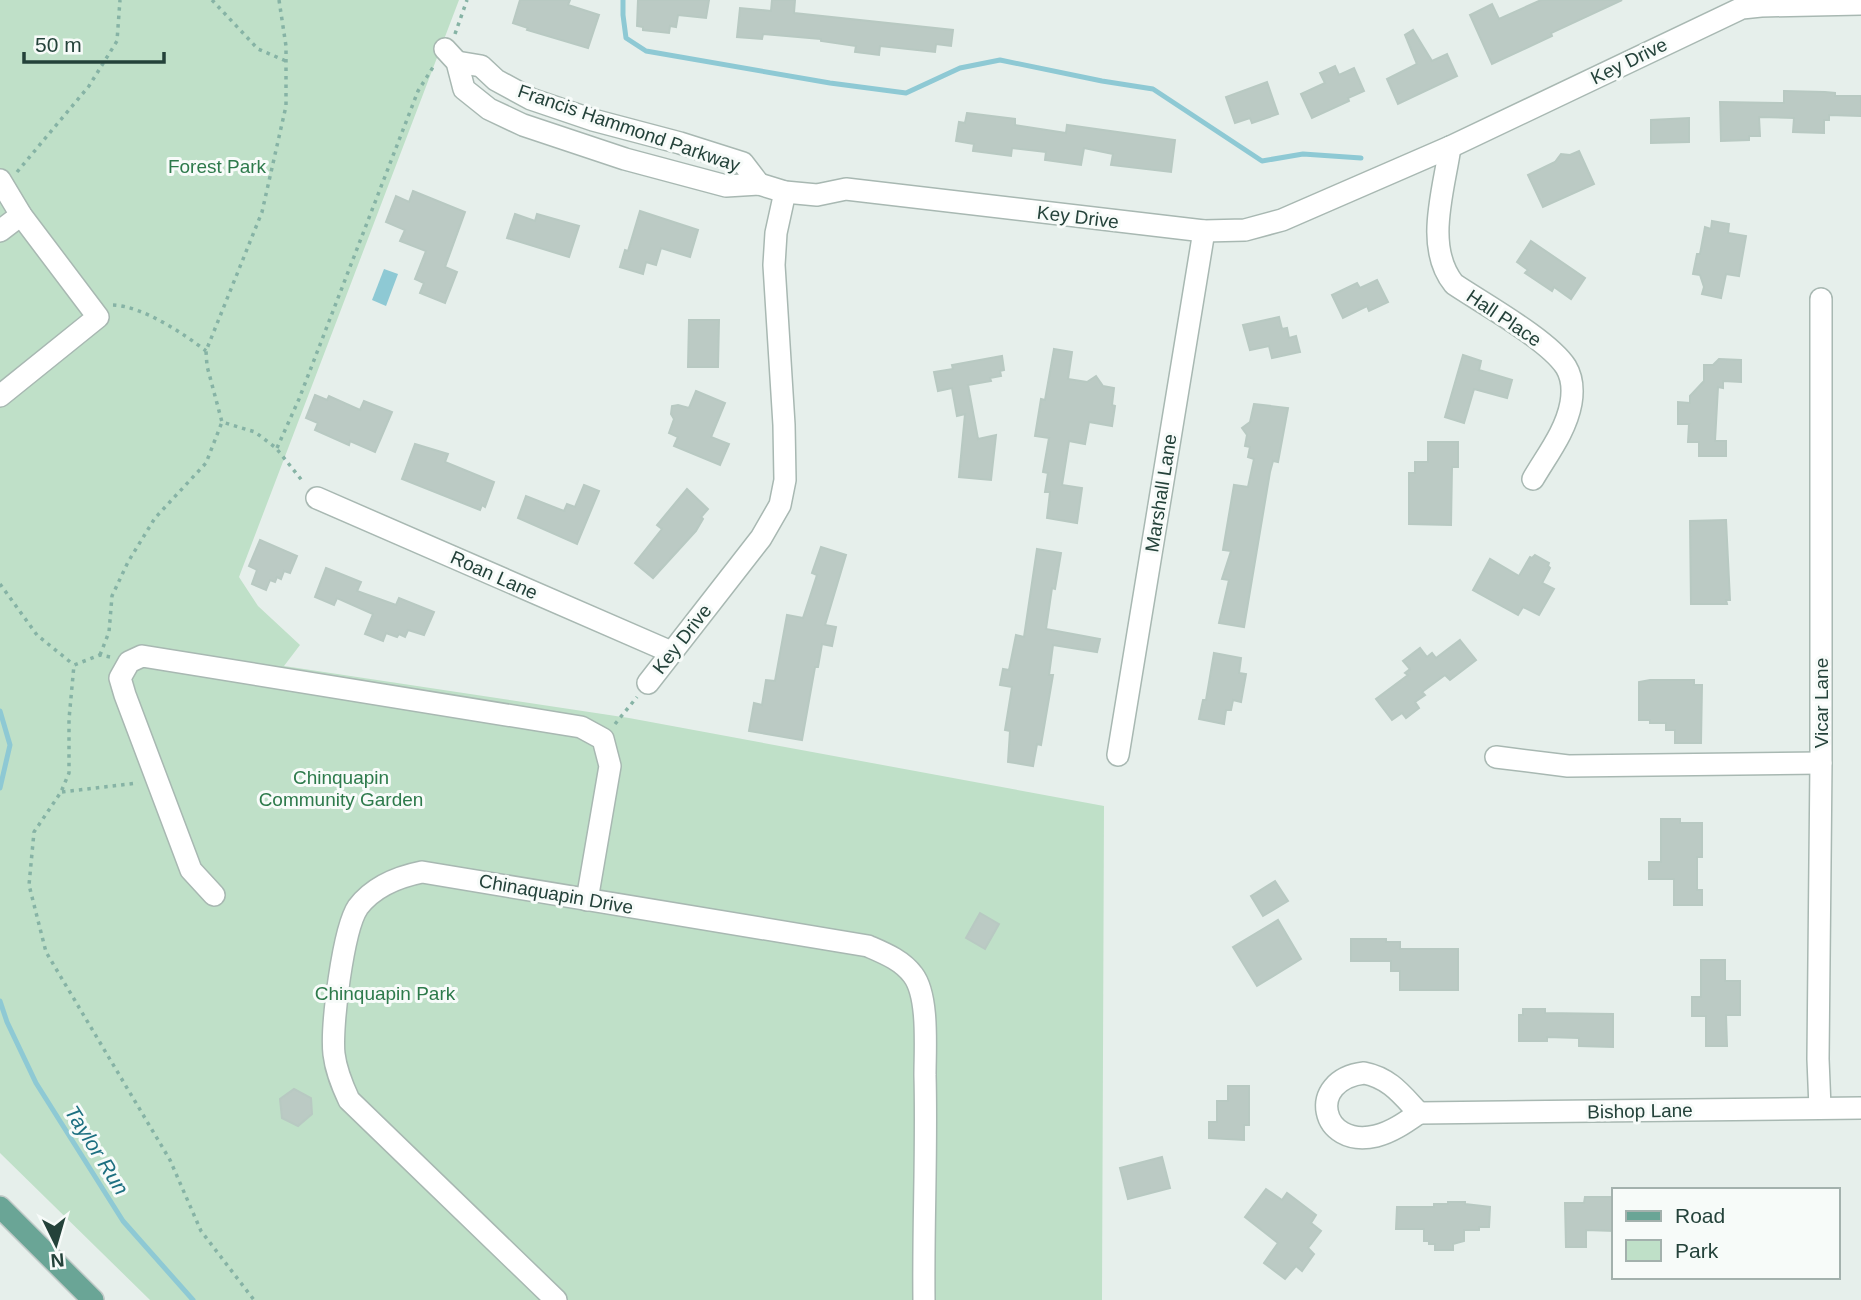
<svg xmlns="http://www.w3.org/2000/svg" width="1861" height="1300" viewBox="0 0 1861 1300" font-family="Arial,sans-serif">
<rect width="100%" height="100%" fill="#e6efeb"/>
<path fill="#bfe0c8" d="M0,0H459L239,577L258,606L300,645L284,666L629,718L1104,806L1102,1300H150L0,1153Z"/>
<path fill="#8ec9d4" d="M384,269L398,274L386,306L372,300Z"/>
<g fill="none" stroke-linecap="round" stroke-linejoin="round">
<g stroke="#8ec9d4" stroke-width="5">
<path d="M623,0V15L626,38L646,51L830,83L906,93L960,68L1000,60L1102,81L1153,89L1262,161L1303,154L1361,158"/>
<path d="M0,711L10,745L0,788"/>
<path d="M0,1001L7,1022L36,1083L123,1221L193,1300"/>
</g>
</g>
<g fill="#bbcac4" stroke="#b8c9c2" stroke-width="2">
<path d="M520,0H570L568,5L599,15L588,48L527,30L528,28L513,23Z"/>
<path d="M638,0H709L706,18L678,15L676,27L670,26L669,33L643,30V27L637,26Z"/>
<path d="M772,0H795L794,13L953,30L951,46L936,44L935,52L880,46L879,55L855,52L856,46L821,41V39L763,34L762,39L737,37L740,8L771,11Z"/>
<path d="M1541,0H1622L1551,33L1552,36L1492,64L1470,15L1492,4L1499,19Z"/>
<path d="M1413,30L1432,61L1447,54L1457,76L1398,104L1387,79L1417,64L1405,35Z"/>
<path d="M1335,66L1339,75L1354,68L1364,91L1348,98L1349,101L1312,118L1301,94L1325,83L1320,73Z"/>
<path d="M1267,82L1278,114L1252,123L1250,118L1235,123L1226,97Z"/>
<path d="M1784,91L1825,92L1835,93V96H1861V116L1829,115V120H1824V133L1793,132L1794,118L1759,117L1760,136H1749V140L1721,141L1720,102L1784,103Z"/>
<path d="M967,113L1015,119V125L1066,133L1067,125L1175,140L1171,172L1111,165L1113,154L1084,148L1081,165L1045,160L1046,152L1012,148L1011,156L973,151L974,144L956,141L959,122L965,123Z"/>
<path d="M1689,118V142L1651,143V120Z"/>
<path d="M1579,151L1594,184L1543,207L1528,175L1555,162L1561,154L1570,155Z"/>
<path d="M413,191L465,212L445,267L457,272L445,303L420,293L424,283L415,279L426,251L400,241L405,230L386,222L396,196L409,202Z"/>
<path d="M640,211L698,230L690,257L661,248L656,265L646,262L643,274L620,267L625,250L628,251Z"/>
<path d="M515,214L535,221L537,214L579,226L569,257L507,238Z"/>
<path d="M1712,221L1729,224L1728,233L1746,236L1739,276L1726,274L1721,298L1702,294L1704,287L1700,275L1693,274L1697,254H1700L1705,227L1711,229Z"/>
<path d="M1531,241L1585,278L1571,299L1554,287L1552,291L1525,273L1528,270L1517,262Z"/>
<path d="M1377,280L1388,302L1369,311L1367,306L1343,318L1332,295L1357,283L1360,288Z"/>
<path d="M1279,317L1282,329L1287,328L1289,338L1296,336L1300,352L1272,358L1269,346L1250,350L1243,325Z"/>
<path d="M689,320H719L718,367H688Z"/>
<path d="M1054,349L1072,352L1068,379L1087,382L1096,376L1103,386L1114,388L1112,405L1115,406L1112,426L1089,422L1085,444L1069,441L1062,485L1082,488L1077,523L1047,518L1050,492H1045L1048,473L1043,472L1049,438L1035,436L1041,399L1045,400Z"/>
<path d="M1463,355L1481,361L1479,370L1512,380L1507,398L1474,389L1464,423L1445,417Z"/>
<path d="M1002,356L1004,370L1000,371L1001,376L990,378L991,381L968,385L978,439L996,435L991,480L959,477L965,414L957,416L952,388L938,391L934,372L953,369L952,365Z"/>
<path d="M1719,359L1741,360V382L1723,381V388L1718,387L1715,441H1726V456H1699V442H1688L1689,424H1678V402L1690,403V396L1704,381V365H1713Z"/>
<path d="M696,391L725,403L711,437L729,444L720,465L674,446L678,437L669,433L674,419L671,414L672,406L678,405L689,408Z"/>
<path d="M315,395L327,400L329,396L360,410L364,401L392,412L375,452L350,441L349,445L315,430L318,423L306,418Z"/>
<path d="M1254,404L1288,408L1278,462L1273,461L1270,472L1244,627L1219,623L1229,580L1222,579L1231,551L1223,550L1234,485L1248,487L1254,459L1248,457L1250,447L1245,446L1247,435L1242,428L1250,422Z"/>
<path d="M1428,442H1458V467H1452L1451,525L1409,524V473H1415V462H1428Z"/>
<path d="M415,444L448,454L445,462L494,482L485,507L482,505L480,510L402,479Z"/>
<path d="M584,485L599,491L577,544L518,518L526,496L564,511L567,504L575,507Z"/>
<path d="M687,489L708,509L701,517L703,519L696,531L653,578L635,563L662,529L657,525Z"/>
<path d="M1726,520L1730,600H1726L1727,604H1691L1690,521Z"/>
<path d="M260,540L297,556L290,573L284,571L281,579L277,577L275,582L270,580L266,590L252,584L257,570L249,566Z"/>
<path d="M821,547L846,555L825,625L836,627L832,646L822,644L818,667H815L802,740L749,731L754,703L762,705L766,680L775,681L787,615L803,618L817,575L812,573Z"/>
<path d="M1037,549L1061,553L1055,589L1052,588L1046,629L1100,639L1097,652L1053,645L1049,675H1053L1041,745L1037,744L1033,766L1008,762L1010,731L1005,730L1012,687L1000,685L1003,669L1009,670L1016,635L1024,637Z"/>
<path d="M1535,555L1549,563L1548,566L1550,568L1542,583L1554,589L1539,615L1523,607L1518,615L1473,590L1490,559L1519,576L1530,557L1532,558Z"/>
<path d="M326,568L361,582L357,591L396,605L399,598L434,612L424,635L408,630L405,637L399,634L397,637L386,633L383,641L365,634L373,614L337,598L334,605L315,597Z"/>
<path d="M1460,640L1476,660L1450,680L1445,675L1422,692L1425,695L1415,702L1419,708L1406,718L1402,713L1392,720L1376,699L1408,675L1405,673L1410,669L1403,661L1420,648L1427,657L1432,653L1436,658Z"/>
<path d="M1214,653L1241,658L1239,673L1246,674L1241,702L1233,700L1231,710H1226L1224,724L1199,719L1203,700H1206Z"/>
<path d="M1650,680H1694V685H1702L1701,743H1675V730H1666V723H1650V720H1639V682Z"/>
<path d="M1661,819H1680V823H1702V857H1697V890H1702V905H1674V879H1649V862H1661Z"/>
<path d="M1275,881L1288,901L1263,916L1251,896Z"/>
<path d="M980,913L999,924L985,949L966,938Z"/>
<path d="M1278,920L1301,959L1257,986L1233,947Z"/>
<path d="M1351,939H1386V942H1400V949H1458V990H1400V971H1391V961H1351Z"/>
<path d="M1701,960H1725V981H1740V1015H1726L1727,1046H1706V1016H1692V997H1701Z"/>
<path d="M1523,1009H1545V1013L1613,1014V1047L1579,1046V1038L1547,1037V1041H1519V1015H1523Z"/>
<path d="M1228,1086H1249V1125H1244V1140L1209,1138V1122H1217V1101H1228Z"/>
<path d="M294,1089L311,1098L312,1114L298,1126L282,1118L280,1099Z"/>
<path d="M1162,1157L1170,1188L1128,1199L1120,1168Z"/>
<path d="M1266,1189L1282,1200L1287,1193L1316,1215L1311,1223L1321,1231L1308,1248L1314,1254L1302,1271L1296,1266L1285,1279L1264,1263L1278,1243L1245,1217Z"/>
<path d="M1585,1197H1614V1231L1586,1230V1247H1566L1565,1203H1584Z"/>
<path d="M1448,1202H1465V1204L1490,1207L1489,1227H1479V1230H1464V1241L1453,1244V1250H1435V1244H1429V1241H1424V1229H1396L1397,1207H1434V1204H1448Z"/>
</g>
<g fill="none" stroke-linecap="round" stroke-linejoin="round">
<g stroke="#a8b8b2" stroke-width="24">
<g id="minor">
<path d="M445,49L457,62L464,89L489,109L523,125L625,159L726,186L759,184L785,192L817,195L846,189L1204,231L1245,230L1282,220L1450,147L1742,8L1761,6L1861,4"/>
<path d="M457,62L481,66L496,80L531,99L593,120L680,143L743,163L759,184"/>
<path d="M1450,147C1444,190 1424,247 1454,284C1482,303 1549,340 1566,367C1572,377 1573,391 1571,403C1566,431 1547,455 1533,479"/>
<path d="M0,180L21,215L98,317L0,396"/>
<path d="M0,231L21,215"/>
<path d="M317,498L671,652"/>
<path d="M648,683L761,538L780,505L785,480L784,425L774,265L776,233L785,192"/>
<path d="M1118,755L1204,231"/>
<path d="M1496,757L1568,766L1821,763"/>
<path d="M214,895L191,870L125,695L120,678L129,662L142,656L581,727L603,739L610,766L587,900"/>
<path d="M1364,1073C1390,1078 1402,1095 1419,1113C1406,1122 1392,1132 1376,1136C1320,1149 1306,1080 1364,1073Z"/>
<path d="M1820,1108L1818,1059L1821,763V299"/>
<path d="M1419,1113L1861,1108"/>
<path d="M556,1300L349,1100C342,1085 336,1071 334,1054C331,1027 343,929 358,907C374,886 397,877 422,872L868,946C884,953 902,960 913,975C929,996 925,1048 925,1075C927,1150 923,1225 924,1300"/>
</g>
</g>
<g stroke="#c2cac8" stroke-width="24">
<path id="major" d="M0,1207L93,1300"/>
</g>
<g stroke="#86b3a5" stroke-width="3.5" stroke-dasharray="3.5 5" stroke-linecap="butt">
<path d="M212,0L258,49L286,61"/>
<path d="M279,0L286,46V106L262,212L206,351L207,366L222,422L255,432L276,448L304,483"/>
<path d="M455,34L467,0"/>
<path d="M17,172L89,86L117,41L120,0"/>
<path d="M113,305C142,306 183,333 206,351"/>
<path d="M277,448L299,399L418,91L435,64"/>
<path d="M0,584L37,635L74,665"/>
<path d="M100,655L109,632L112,596L128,562L155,518L206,463L222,422"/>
<path d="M110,657L100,655L74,665L69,719V773L61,792L34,832L29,885L46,952L170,1160L201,1231L254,1300"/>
<path d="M615,724L637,697"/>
<path d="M62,792L138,783"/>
</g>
<use href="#minor" stroke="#fff" stroke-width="21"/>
<use href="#major" stroke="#6aa596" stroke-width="21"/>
</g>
<g text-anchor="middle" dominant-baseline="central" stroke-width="6" stroke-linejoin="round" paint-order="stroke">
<g font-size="19" fill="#24423a" stroke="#f7fbf9">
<text transform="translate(1629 61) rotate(-26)">Key Drive</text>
<text transform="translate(629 128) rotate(19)">Francis Hammond Parkway</text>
<text transform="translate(1078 217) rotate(7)">Key Drive</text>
<text transform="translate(1504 318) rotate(34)">Hall Place</text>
<text transform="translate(1161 493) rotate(-81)">Marshall Lane</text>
<text transform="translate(494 575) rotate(24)">Roan Lane</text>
<text transform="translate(682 639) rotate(-52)">Key Drive</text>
<text transform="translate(1821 703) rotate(-90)">Vicar Lane</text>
<text transform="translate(556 894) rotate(10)">Chinaquapin Drive</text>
<text transform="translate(1640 1111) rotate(-1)">Bishop Lane</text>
</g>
<g font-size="19" fill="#2d7a4b" stroke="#f7fbf9">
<text x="217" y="166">Forest Park</text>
<text x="341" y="777">Chinquapin<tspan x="341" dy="22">Community Garden</tspan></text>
<text x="385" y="993">Chinquapin Park</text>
</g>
<g font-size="21" font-style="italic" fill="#1c6f80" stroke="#f7fbf9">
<text transform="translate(97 1150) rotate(58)">Taylor Run</text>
</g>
</g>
<rect x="1612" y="1188" width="228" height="91" fill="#f7fbf9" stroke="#a3b1ad" stroke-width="2"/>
<rect x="1626" y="1211" width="35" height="10" fill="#6aa596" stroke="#a3b1ad" stroke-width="2"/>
<text x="1675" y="1223" font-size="21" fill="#24423a">Road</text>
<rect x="1626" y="1240" width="35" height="21" fill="#bfe0c8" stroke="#a3b1ad" stroke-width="2"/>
<text x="1675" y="1258" font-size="21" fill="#24423a">Park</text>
<g transform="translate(56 1244) rotate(175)" stroke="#f7fbf9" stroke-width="5" paint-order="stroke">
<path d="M0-5L12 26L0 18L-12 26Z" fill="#24423a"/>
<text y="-10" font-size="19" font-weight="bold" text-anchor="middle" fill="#24423a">N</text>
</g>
<path d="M24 52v10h140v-10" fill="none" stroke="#24423a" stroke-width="3.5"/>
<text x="35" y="52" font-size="21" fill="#24423a" stroke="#f7fbf9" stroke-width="5" paint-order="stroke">50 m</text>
</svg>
